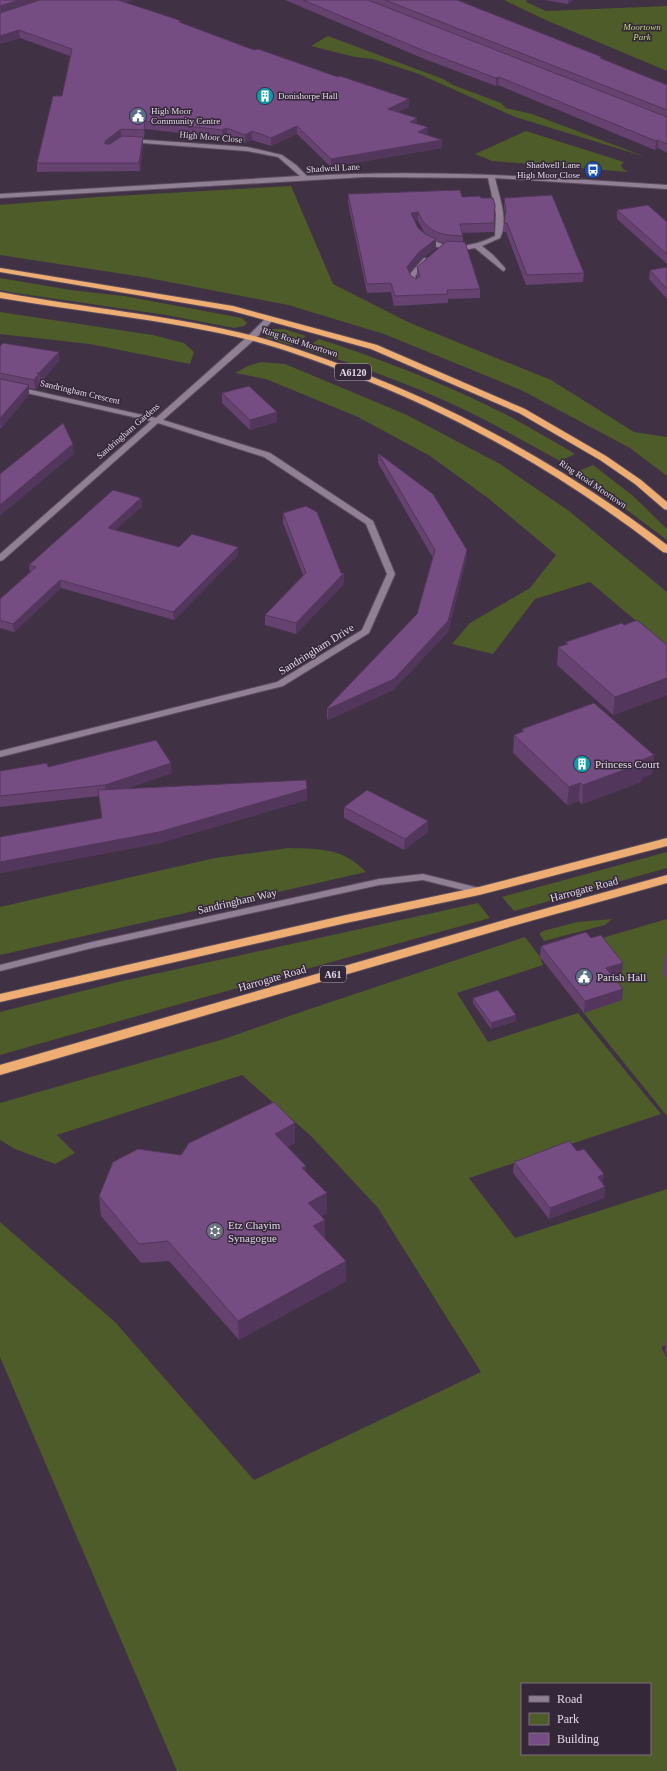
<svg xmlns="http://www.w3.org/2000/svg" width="667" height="1771" viewBox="0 0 667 1771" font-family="Georgia,serif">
<rect width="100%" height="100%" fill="#403144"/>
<g fill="#4e5c29" fill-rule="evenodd">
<path d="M504,0H527L526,2L546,11L667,6V71L548,21Z"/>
<path d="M328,36L443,79L453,85L501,103L506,108L532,114L646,157L515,117L419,74L373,59L355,57L311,46Z"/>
<path d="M526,131L624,162L621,165L623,169L628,172L492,161L475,154Z"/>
<path d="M291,186L333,284L410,323L551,380L634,432L667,437V476L630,448L521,390L384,334L288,305L143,277L0,255V205L97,197Z"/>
<path d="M0,278L71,290L124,296L242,318L247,323L244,326L234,328L166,315L9,292L0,290Z"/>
<path d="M0,312L153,335L184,343L194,352L190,364L90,344L0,334Z"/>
<path d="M272,329H284L306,336L301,341L291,345L268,338L266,336V332Z"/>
<path d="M319,339C384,360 448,385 509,416C531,428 553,441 575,454L560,461C535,447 511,434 487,421C429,391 367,368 305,349Z"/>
<path d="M261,362L285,364L407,415L500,464L569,511L667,592V647L590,582L535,599L493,654L452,644L470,623L530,588L556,555L488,498L430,456L358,417L266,379L235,373L248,366Z"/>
<path d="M593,465L632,495L667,529V540L576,472Z"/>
<path d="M289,848C321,849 343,848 366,872L0,955V907L215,858Z"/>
<path d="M667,852V868L514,911L502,897Z"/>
<path d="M478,903L490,918L162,1009L0,1055V1012L118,982Z"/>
<path d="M612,919L605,925L544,941L540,935V933L543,931L577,922Z"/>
<path d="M667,919V1116L583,1012L585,943Z"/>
<path d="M525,937L540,957L543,965L457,993L488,1042L578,1013L661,1114L469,1178L515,1238L667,1189V1345L661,1347L667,1358V1771H177L0,1357V1222L115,1322L254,1480L481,1372L378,1208L312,1137L242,1075L57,1135L75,1153L55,1164L15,1149L0,1140V1103L224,1039L298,1013ZM522,1684H650V1754H522Z"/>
</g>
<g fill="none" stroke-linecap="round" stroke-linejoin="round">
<g stroke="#5b4e5e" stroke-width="2">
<g id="minor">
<path d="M131,139L247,147L282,155L296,165L307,176C428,169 547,177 667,185V189L495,178C499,197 509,220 500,238L482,246L493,255L505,268V270L503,271L475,248C458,252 435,251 422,238L425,236C431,238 436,242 442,244C460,249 479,244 495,236L496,214L488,178L365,177L0,198V194L300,176L278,157L247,151L129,142L128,141Z"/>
<path d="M424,258L429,259L415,276L418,285L413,286L408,276Z"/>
<path d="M267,317L274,319L254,340L163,420L270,453L373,521L395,574L369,633L283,686L0,757V751L277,682L362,630L387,574L366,524L264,457L158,423L3,560L0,561V554L151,421L0,387V383L156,418L248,336Z"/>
<path d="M423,874L483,889L484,891L479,894L423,880L379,885L92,948L0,971V965L92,942L379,879Z"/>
</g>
</g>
<g stroke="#5b4e5e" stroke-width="2">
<g id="highway">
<path d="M0,268L233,306L377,345L525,409L606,456L641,480L667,502V510L664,509L635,484L600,460L519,413L371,349L232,311L0,272Z"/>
<path d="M0,292C85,308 171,315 254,336C295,347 335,362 375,378C480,420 577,476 667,545V553L663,552C573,482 476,425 370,382C331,366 291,351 250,340C168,320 83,312 0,298Z"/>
<path d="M667,838V846L479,895L346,923L0,1002V994L346,915L479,887Z"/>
<path d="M667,875V883L516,925L0,1075V1065L508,919Z"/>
</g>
</g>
<use href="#minor" fill="#917f96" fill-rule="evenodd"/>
<use href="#highway" fill="#eead72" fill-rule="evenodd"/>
</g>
<g fill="#654270" fill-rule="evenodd">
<path d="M0,0L126,3L409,107L398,112L417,118V124L428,135L442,140V148L331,167L297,134L271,146L252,140L245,143L228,137L223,138L145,129L144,138H143V145L140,171L37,172V163L62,96L70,56L20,38L0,44Z"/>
<path d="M285,0H457L667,85V153L658,148L655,150L498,85L496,86L422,58Z"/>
<path d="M545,0H573L568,4Z"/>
<path d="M348,194L462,197L481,198L495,205L494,232L462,233L463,236V242L480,289V298L448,299V303L394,306L391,292L367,293L348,203ZM415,221H418L424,232L427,235L418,228ZM436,241L444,243L417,267V278L416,279L411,276L409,273L419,261L436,248Z"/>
<path d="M504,198L584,273L583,282L526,285L506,232H503L505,216L504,206Z"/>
<path d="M617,210L667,222V264L617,219Z"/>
<path d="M667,267V299L649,279L650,270Z"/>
<path d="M0,346L59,361L40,383H39V385L35,389L29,388V395L1,428H0Z"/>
<path d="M222,393L277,422L250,430L222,403Z"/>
<path d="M378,453L467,550L466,560L448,632L393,690L328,720L327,718V708L417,614L433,558L378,463Z"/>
<path d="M141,498L142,506L115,530L179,547H238V555L174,620L61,588L14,632L0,628V599L30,572L29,565Z"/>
<path d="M283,513L344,584L296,634L265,625V615L303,575L283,523Z"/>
<path d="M624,625L667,645V695L613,715L557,665L558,647L566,645V642Z"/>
<path d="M522,729L654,755L652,774L642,778L641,782L582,804L579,801L567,805L513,753L514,735L522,732Z"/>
<path d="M48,767L172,773L125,789L307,800L160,843L0,873V837L102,818L99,796L0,807V771Z"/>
<path d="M344,807L428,832L404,850L344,818Z"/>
<path d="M541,946L622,974L613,977L623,989L622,1000L584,1013L540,957Z"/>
<path d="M667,954V978L663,974L665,955Z"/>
<path d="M473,998L516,1015V1021L491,1029L473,1003Z"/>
<path d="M295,1123V1143L287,1147L306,1166V1172L327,1213L321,1216L325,1220V1239L346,1261V1281L239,1340L169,1261L141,1263L101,1216L99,1196L181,1155Z"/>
<path d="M514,1162L603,1185L605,1187L604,1198L549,1219L513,1173Z"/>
<path d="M666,1340H667V1356L665,1351Z"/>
</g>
<g fill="#53365b">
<path d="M19,0H46L0,13V6Z"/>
<path d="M115,0H134L115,6Z"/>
<path d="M568,0H573L568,4Z"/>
<path d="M19,30L20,38L0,44V36Z"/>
<path d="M499,77L498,85L496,86V78Z"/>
<path d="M409,99V107L388,117V109Z"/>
<path d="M417,118V126L410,122Z"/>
<path d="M145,121V129L144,138V130Z"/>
<path d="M297,126V134L271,146V138Z"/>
<path d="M428,127V135L418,132Z"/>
<path d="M227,128L228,137L223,138L222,130Z"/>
<path d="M121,129V138L106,149L105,141Z"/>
<path d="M252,131V140L245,143V135Z"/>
<path d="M143,137V145L140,171L139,163Z"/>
<path d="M442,140V148L331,167V159Z"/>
<path d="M658,140V148L655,150L656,141Z"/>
<path d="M418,212V221L411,222V213Z"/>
<path d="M436,239V248L419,261L407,277V267L419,252Z"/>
<path d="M59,352V361L40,383L39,373Z"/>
<path d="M38,375L39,385L35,389L34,380Z"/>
<path d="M29,385V395L1,428L0,418Z"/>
<path d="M277,412V422L250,430V420Z"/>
<path d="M73,444L74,454L0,516V505Z"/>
<path d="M141,498L142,506L109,536L108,528Z"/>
<path d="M238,547V555L174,620L173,612Z"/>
<path d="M467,550L466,560L448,632L393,690L328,720V709L394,679Z"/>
<path d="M344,573V584L296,634V623Z"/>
<path d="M60,580L61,588L14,632L13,624Z"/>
<path d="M667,678V695L613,715L615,697Z"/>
<path d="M654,755L652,774L642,778L641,782L582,804L583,785L640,761Z"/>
<path d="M171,763L172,773L106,795L105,785Z"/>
<path d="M580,783L579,801L567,805L569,787Z"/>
<path d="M307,789V800L160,843L0,873V862Z"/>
<path d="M428,821V832L404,850L405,839Z"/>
<path d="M623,963L622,974L605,980L606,968Z"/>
<path d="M623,989L622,1000L584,1013L585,1001Z"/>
<path d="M516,1015V1021L491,1029V1023Z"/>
<path d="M295,1123V1143L275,1153V1134Z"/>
<path d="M306,1166V1186L302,1168Z"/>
<path d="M604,1174L603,1186L598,1177Z"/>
<path d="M605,1187L604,1198L549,1219L550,1208Z"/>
<path d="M327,1193V1213L309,1222L308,1203Z"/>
<path d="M325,1220V1239L313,1226Z"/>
<path d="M346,1261V1281L239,1340L238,1321Z"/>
</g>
<g fill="#764d82" stroke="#53365b">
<path d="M0,0H19L0,6Z"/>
<path d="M40,0H118L182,21L179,22L254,50L258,49L338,77L340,76L409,99L388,109L417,118L410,122L428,127L418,132L442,140L331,159L297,126L271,138L252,131L245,135L227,128L222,130L145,121L144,130L121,129L105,141V144H110L122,136L143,137L139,163H37L53,96H62L72,49L19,30L0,36V13Z"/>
<path d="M303,0H368L667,117V144L658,140L656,141L499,77L496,78L422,50Z"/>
<path d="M385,0H457L602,57L600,58L667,85V110Z"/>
<path d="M460,190L462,197L480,196L481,198H493L495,205L494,223L460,224L463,236L448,235L439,233L431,229L424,223L418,212L411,213L418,228L425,234L436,239L419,252L407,267L411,276L416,279L420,276L417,267L447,241L465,242L480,289L447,290L448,294L395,296L391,283L367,284L348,194Z"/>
<path d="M552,195L584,273L527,275L507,223H504L506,210L504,198Z"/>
<path d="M648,205L667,222V254L617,210Z"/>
<path d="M667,267V289L650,270Z"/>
<path d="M3,343L59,352L39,373H37L38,375L34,380L0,373V346Z"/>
<path d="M0,379L29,385L0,418Z"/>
<path d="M249,386L277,412L250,420L222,393Z"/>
<path d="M63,423L73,444L0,505V474Z"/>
<path d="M378,453L433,494L467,550L448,621L394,679L328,709L327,708L417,614L435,550Z"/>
<path d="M113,490L141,498L108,528L179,547L192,534L238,547L173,612L60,580L13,624L0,620V599L36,567L29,565Z"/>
<path d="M306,506L317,512L341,573H344L296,623L265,615L306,573L283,513Z"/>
<path d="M637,620L667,645V678L615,697L558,647L568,644L566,642L622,623L624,625Z"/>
<path d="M594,703L654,755L640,761L643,763L583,785L580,783L569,787L514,735L524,731L522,729Z"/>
<path d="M156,740L171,763L105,785L0,796V771L47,763L48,767Z"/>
<path d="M306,780L307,789L159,832L0,862V837L102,818L98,790Z"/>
<path d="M367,790L428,821L405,839L344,807Z"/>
<path d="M586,932L591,938L601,935L623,963L606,968L623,989L585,1001L541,946Z"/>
<path d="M498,990L516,1015L491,1023L473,998Z"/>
<path d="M274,1102L295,1123L275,1134L306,1166L302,1168L327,1193L308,1203L325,1220L313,1226L346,1261L238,1321L168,1241L139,1244L99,1196L113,1162L138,1149L181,1155L189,1143Z"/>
<path d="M569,1141L577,1151L584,1149L604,1174L598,1177L605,1187L550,1208L514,1162Z"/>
</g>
<defs>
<g id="building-disc" transform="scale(0.9)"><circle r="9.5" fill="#0f9aa8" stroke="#35273a"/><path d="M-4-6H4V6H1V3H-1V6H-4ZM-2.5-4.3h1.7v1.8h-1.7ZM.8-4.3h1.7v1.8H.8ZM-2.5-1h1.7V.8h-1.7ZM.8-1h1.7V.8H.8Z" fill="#fff"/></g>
<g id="civic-disc" transform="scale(0.9)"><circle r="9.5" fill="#5c6f8a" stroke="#35273a"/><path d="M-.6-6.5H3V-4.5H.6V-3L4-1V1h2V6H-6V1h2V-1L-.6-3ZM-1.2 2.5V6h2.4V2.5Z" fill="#fff"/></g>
<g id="bus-disc" transform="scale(0.9)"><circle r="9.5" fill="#1a4fb4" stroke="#35273a"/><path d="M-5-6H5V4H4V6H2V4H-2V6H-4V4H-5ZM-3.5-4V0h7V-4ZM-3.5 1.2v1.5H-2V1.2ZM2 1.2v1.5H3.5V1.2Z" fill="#fff"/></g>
<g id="synagogue-disc" transform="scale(0.9)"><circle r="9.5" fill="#6b7280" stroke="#35273a"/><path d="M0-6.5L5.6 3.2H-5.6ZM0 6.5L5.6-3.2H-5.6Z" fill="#fff"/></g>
</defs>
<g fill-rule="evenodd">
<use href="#building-disc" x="265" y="96"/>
<use href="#civic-disc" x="138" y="116"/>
<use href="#bus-disc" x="593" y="170"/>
<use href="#building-disc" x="582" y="764"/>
<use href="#civic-disc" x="584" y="977"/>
<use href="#synagogue-disc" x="215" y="1231"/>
</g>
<g text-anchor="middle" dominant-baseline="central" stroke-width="3" stroke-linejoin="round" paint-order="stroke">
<g font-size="9" font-style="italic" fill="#c0dc7d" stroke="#35273a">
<text x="642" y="27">Moortown<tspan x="642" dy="10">Park</tspan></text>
</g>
<g font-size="9" fill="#e2d9e5" stroke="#35273a" text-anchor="start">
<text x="278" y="96">Donishorpe Hall</text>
<text x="151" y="111">High Moor<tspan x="151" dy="10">Community Centre</tspan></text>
<text x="580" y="165" text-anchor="end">Shadwell Lane<tspan x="580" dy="10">High Moor Close</tspan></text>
</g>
<g font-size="9" fill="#e2d9e5" stroke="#35273a">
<text transform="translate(211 137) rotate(5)">High Moor Close</text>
<text transform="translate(333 168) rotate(-3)">Shadwell Lane</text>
<text transform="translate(300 342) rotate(18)">Ring Road Moortown</text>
<text transform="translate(80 392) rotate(13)">Sandringham Crescent</text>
<text transform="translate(128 431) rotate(-41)">Sandringham Gardens</text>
<text transform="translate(593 484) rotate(34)">Ring Road Moortown</text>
</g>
<g fill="#35273a" stroke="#aea4b2" stroke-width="1">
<rect x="335" y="364" width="36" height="16" rx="3"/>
<rect x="320" y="966" width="26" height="16" rx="3"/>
</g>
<g font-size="10" font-weight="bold" fill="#e2d9e5">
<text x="353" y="372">A6120</text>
<text x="333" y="974">A61</text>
</g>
<g font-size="11" fill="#e2d9e5" stroke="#35273a">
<text transform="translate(316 649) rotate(-32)">Sandringham Drive</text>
<text transform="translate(584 889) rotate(-15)">Harrogate Road</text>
<text transform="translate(237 901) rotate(-13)">Sandringham Way</text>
<text transform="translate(272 978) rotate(-16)">Harrogate Road</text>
</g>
<g font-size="11" fill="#e2d9e5" stroke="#35273a" text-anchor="start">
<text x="595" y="764">Princess Court</text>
<text x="597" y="977">Parish Hall</text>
<text x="228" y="1225">Etz Chayim<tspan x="228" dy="13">Synagogue</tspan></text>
</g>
</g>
<rect x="521" y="1683" width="130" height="72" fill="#35273a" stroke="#7a6e7e"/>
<rect x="529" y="1696" width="20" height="6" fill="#917f96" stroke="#7a6e7e"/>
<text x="557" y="1703" font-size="12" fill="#e2d9e5">Road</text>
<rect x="529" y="1713" width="20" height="12" fill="#4e5c29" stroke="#7a6e7e"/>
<text x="557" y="1723" font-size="12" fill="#e2d9e5">Park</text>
<rect x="529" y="1733" width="20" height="12" fill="#764d82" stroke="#7a6e7e"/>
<text x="557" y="1743" font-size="12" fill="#e2d9e5">Building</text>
</svg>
